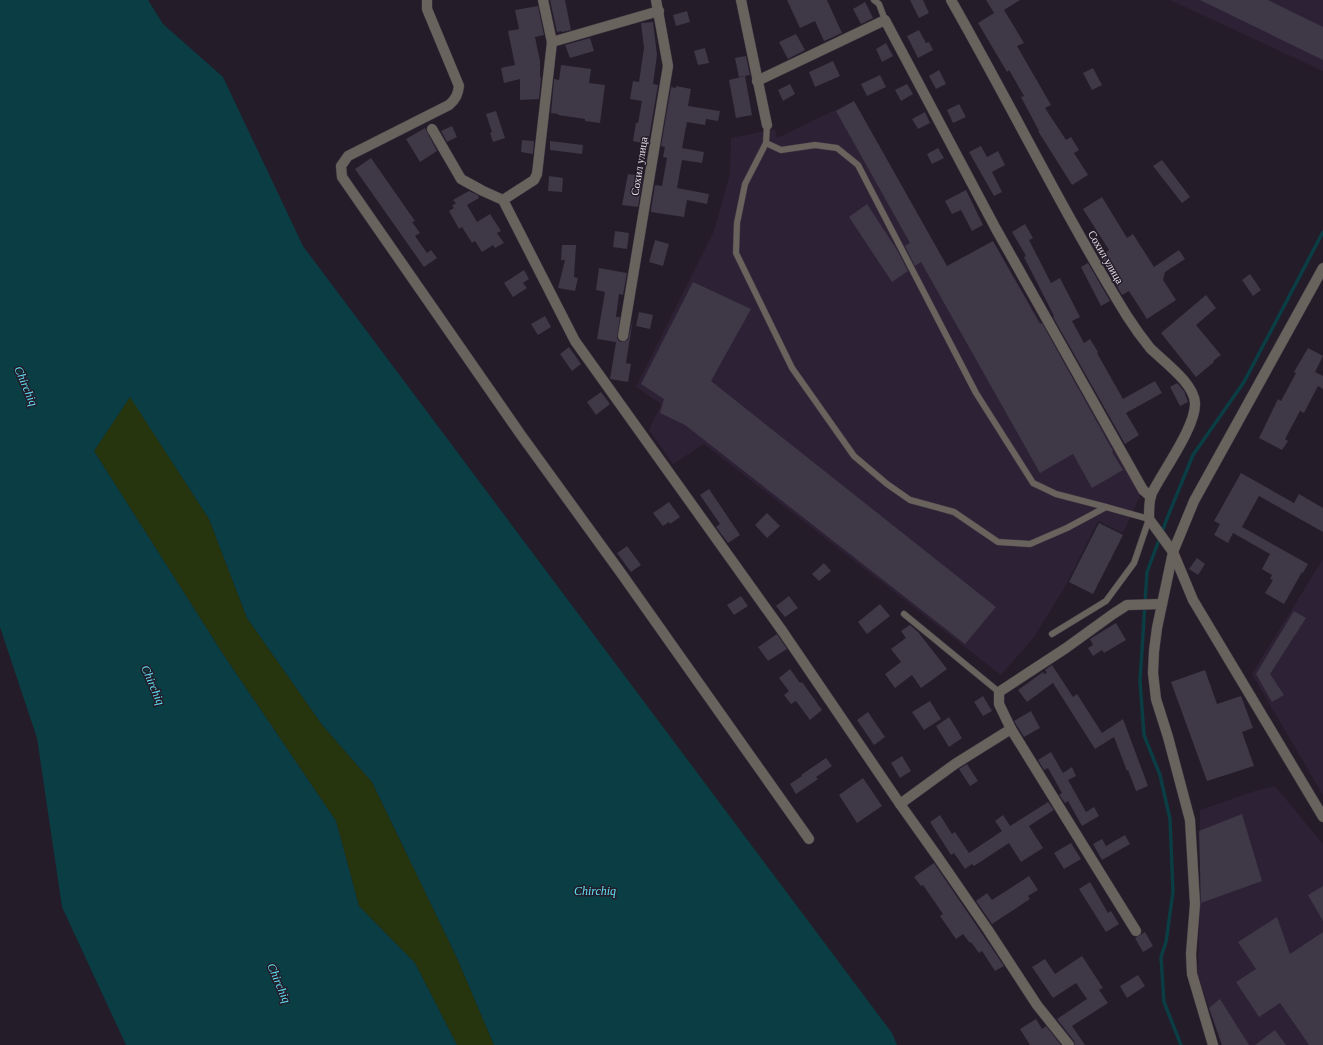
<svg xmlns="http://www.w3.org/2000/svg" width="1323" height="1045" viewBox="0 0 1323 1045" font-family="Georgia,serif">
<rect width="100%" height="100%" fill="#241c29"/>
<g fill="#2d2235">
<path d="M1170,0H1323V71Z"/>
<path d="M854,101L947,266L993,241L1141,494L1123,533L1098,521L1066,585L1034,637L1001,675L704,444L673,464L649,430L661,404L636,387L714,231L730,173L731,138L775,129L777,138Z"/>
<path d="M1323,559V795L1252,674Z"/>
<path d="M1275,786L1323,844V1045H1222L1198,976L1200,903V810L1255,791Z"/>
</g>
<path fill="#26350d" d="M130,396L209,519L247,618L323,726L372,782L457,958L494,1045H457L415,963L359,906L336,821L223,654L94,451Z"/>
<path fill="#0b3d44" d="M0,0H148L163,24L223,77L303,246L892,1033L897,1045H494L457,958L372,782L323,726L247,618L209,519L130,397L94,451L223,654L336,821L359,906L415,963L457,1045H126L62,907L37,738L0,627Z"/>
<g fill="none" stroke-linecap="round" stroke-linejoin="round">
<path stroke="#0b3d44" stroke-width="3.5" d="M1181,1045L1164,1002L1161,957L1166,942L1173,892L1170,819L1160,775L1144,735L1140,681L1147,572L1168,516L1193,455L1244,382L1323,232"/>
</g>
<g fill="#3e3847">
<path d="M550,0H565L571,30L562,32L561,31L557,32Z"/>
<path d="M787,0H827L842,33L824,41L815,21L800,28Z"/>
<path d="M910,0H923L929,13L919,18Z"/>
<path d="M986,0H1020L1004,10L1024,43L1017,46L1051,105L1045,108L1066,140L1071,137L1079,150L1074,153L1088,175L1072,185L1038,131H1039L1021,97L1024,96L1009,70L1007,72L978,23L994,13Z"/>
<path d="M1200,0H1268L1323,27V60Z"/>
<path d="M865,2L873,18L861,24L853,9Z"/>
<path d="M538,6L544,35L535,37L540,61V77L541,78L539,99L520,100V79L504,83L501,68L515,65L508,31L519,29L515,10Z"/>
<path d="M687,11L690,22L676,26L673,15Z"/>
<path d="M653,22L657,55L653,84L658,85L648,144L633,141L636,123H638L642,101L630,99L633,81L639,82L644,48L641,23Z"/>
<path d="M919,30L926,43L929,42L933,50L918,58L907,36Z"/>
<path d="M796,34L805,50L788,59L779,42Z"/>
<path d="M590,38L594,51L570,58L565,45Z"/>
<path d="M886,43L893,56L882,62L876,49Z"/>
<path d="M705,48L709,63L698,65L694,51Z"/>
<path d="M746,56L750,75L739,77L735,58Z"/>
<path d="M833,61L840,76L815,87L809,72Z"/>
<path d="M561,65L591,69L589,83L605,85L600,123L585,121V119L558,115V114L551,113L554,79L559,80Z"/>
<path d="M1093,68L1102,85L1092,90L1083,73Z"/>
<path d="M939,70L946,84L936,89L929,76Z"/>
<path d="M880,75L886,87L867,96L861,84Z"/>
<path d="M745,76L752,115L736,118L729,80Z"/>
<path d="M790,84L795,94L783,101L778,90Z"/>
<path d="M907,84L913,94L901,101L895,90Z"/>
<path d="M676,86L691,89L688,106L720,111L718,121L706,119L705,125L687,122L682,148L704,152L702,163L682,160L677,188L709,194L707,204L687,200L684,217L651,212V210L655,185L662,186L667,158L663,157L665,147L661,146L671,87L676,88Z"/>
<path d="M854,101L947,266L993,241L1040,324L1042,323L1113,451L1112,452L1123,470L1092,488L1073,454L1040,473L921,262L915,266L905,246L910,243L836,111Z"/>
<path d="M959,104L966,117L953,123L947,110Z"/>
<path d="M496,111L505,138L493,142L490,133L492,132L486,114Z"/>
<path d="M925,112L930,123L918,129L912,119Z"/>
<path d="M452,126L457,137L447,142L441,131Z"/>
<path d="M425,128L437,151L420,162L406,139Z"/>
<path d="M522,140L534,141L533,154L521,152Z"/>
<path d="M550,141L583,145L582,154L550,150Z"/>
<path d="M981,146L987,157L998,151L1005,165L992,172L1002,192L994,196L969,152Z"/>
<path d="M938,148L944,158L932,164L927,154Z"/>
<path d="M371,158L415,221L412,222L420,233L415,236L427,253L431,250L437,258L424,267L355,169Z"/>
<path d="M1162,160L1190,197L1182,203L1153,166Z"/>
<path d="M628,174L643,176L638,207L622,205Z"/>
<path d="M549,176L563,178L562,192L548,191Z"/>
<path d="M966,190L983,225L972,231L961,210L952,214L945,201Z"/>
<path d="M469,191L478,195L479,198L467,205L477,222L490,214L501,231L497,233L504,243L495,248L493,245L482,252L475,241L472,243L462,227L459,229L449,211L454,208L452,206L456,203L453,200Z"/>
<path d="M1102,197L1127,238L1133,234L1154,267L1179,250L1185,259L1165,272L1163,280L1176,300L1147,319L1129,291L1122,295L1100,257L1107,253L1106,252L1109,250L1083,209Z"/>
<path d="M867,204L897,250L908,271L892,282L849,217Z"/>
<path d="M1025,224L1033,238L1029,240L1051,283L1060,278L1080,317L1072,321L1084,343L1090,339L1098,352L1097,353L1123,399L1155,381L1162,393L1126,413L1139,435L1125,444L1053,317L1054,316L1024,257L1026,256L1012,232Z"/>
<path d="M615,231L629,233L627,249L613,247Z"/>
<path d="M655,240L669,244L663,266L649,262Z"/>
<path d="M562,245H576L574,277L578,278L575,291L558,288L565,260H561Z"/>
<path d="M1088,263L1110,301L1101,306L1081,267Z"/>
<path d="M599,268L627,273L623,295L619,294L616,317H620L617,338L619,341L622,342L628,340L633,319L626,363L631,364L628,382L610,379L616,342L597,339L605,292L596,290Z"/>
<path d="M524,270L529,279L523,283L527,288L513,297L504,283Z"/>
<path d="M1250,274L1261,290L1253,296L1242,280Z"/>
<path d="M693,282L751,309L711,381L996,607L965,644L685,425L660,413L664,399L641,384Z"/>
<path d="M1206,295L1216,308L1196,325L1221,355L1213,361L1214,362L1196,377L1161,333Z"/>
<path d="M639,312L653,315L650,329L636,326Z"/>
<path d="M545,316L551,327L538,335L531,324Z"/>
<path d="M569,347L581,364L572,371L560,354Z"/>
<path d="M1308,348L1323,356L1315,372L1323,376V389L1318,386L1304,413L1300,411L1285,439L1288,441L1282,450L1259,438L1278,399L1281,401L1296,373L1294,372Z"/>
<path d="M1177,383L1184,391L1188,402L1180,406L1170,387Z"/>
<path d="M601,392L610,404L596,415L587,402Z"/>
<path d="M1241,473L1294,503L1299,494L1323,508V532L1259,496L1242,527L1308,564L1303,573L1302,572L1284,604L1265,593L1273,580L1270,579L1272,575L1262,569L1270,554L1233,533L1228,543L1214,535L1220,524L1214,521Z"/>
<path d="M709,489L740,535L728,543L716,527L720,524L700,495Z"/>
<path d="M669,502L680,517L670,524L669,522L663,526L653,513Z"/>
<path d="M767,513L780,526L767,538L755,525Z"/>
<path d="M1099,523L1123,535L1093,594L1069,582Z"/>
<path d="M627,546L641,565L631,572L617,553Z"/>
<path d="M1197,558L1205,564L1198,575L1189,569Z"/>
<path d="M824,563L831,571L819,581L812,574Z"/>
<path d="M741,596L748,606L734,615L727,605Z"/>
<path d="M789,596L798,608L785,617L776,606Z"/>
<path d="M880,604L890,616L867,634L858,622Z"/>
<path d="M1294,611L1306,618L1270,674L1284,695L1272,702L1256,674Z"/>
<path d="M1116,623L1126,640L1104,653L1102,650L1093,656L1088,648L1093,645L1090,639Z"/>
<path d="M910,625L918,632L947,669L921,688L912,675L895,688L885,674L901,662L891,649L906,638L901,631Z"/>
<path d="M777,634L787,649L768,661L758,647Z"/>
<path d="M1052,665L1073,697L1077,694L1102,733L1123,719L1148,786L1136,791L1128,770L1127,771L1114,737L1095,749L1053,683L1027,702L1018,690L1043,672L1044,674L1047,673L1045,670Z"/>
<path d="M790,669L800,683L802,682L822,710L810,720L796,701L791,704L784,695L789,691L779,678Z"/>
<path d="M1205,670L1217,704L1241,696L1253,728L1242,732L1254,766L1207,781L1171,682Z"/>
<path d="M983,696L992,711L983,716L974,702Z"/>
<path d="M930,701L941,719L924,730L912,712Z"/>
<path d="M1031,711L1040,728L1024,737L1014,721Z"/>
<path d="M868,712L885,737L874,745L857,720Z"/>
<path d="M949,717L962,738L949,747L936,726Z"/>
<path d="M1051,752L1063,773L1072,767L1076,776L1068,780L1086,812L1094,807L1099,816L1082,826L1068,801L1065,803L1059,795L1062,793L1048,768L1044,770L1038,760Z"/>
<path d="M902,756L911,771L900,778L891,763Z"/>
<path d="M826,758L832,766L816,777L818,779L796,794L790,784L802,776L801,775Z"/>
<path d="M967,764L978,781L970,786L959,769Z"/>
<path d="M863,778L882,806L857,823L839,795Z"/>
<path d="M1048,802L1054,810L1029,826L1043,848L1021,862L1009,843L974,866L972,864L965,869L954,853L951,855L930,822L940,815L952,834L955,832L969,853L1002,831L995,821L1003,815L1010,826Z"/>
<path d="M1242,814L1262,881L1201,903L1199,831Z"/>
<path d="M1125,835L1130,844L1102,860L1093,844L1102,839L1106,846Z"/>
<path d="M1071,843L1081,859L1064,869L1054,853Z"/>
<path d="M934,863L1004,966L995,971L982,951L979,953L971,942L970,943L963,934L956,939L940,916L943,914L923,885L921,886L914,877Z"/>
<path d="M1029,876L1038,890L1028,896L1030,899L992,924L976,901L987,893L992,900Z"/>
<path d="M1090,882L1108,913L1111,911L1119,924L1106,932L1079,889Z"/>
<path d="M1323,886V921L1308,895Z"/>
<path d="M1277,917L1290,954L1323,932V1045H1309L1280,1003L1259,1017L1236,982L1256,969L1238,942Z"/>
<path d="M1145,932L1153,946L1143,952L1135,938Z"/>
<path d="M1082,956L1103,988L1099,990L1108,1003L1072,1026L1085,1045H1075L1074,1041L1057,1019L1087,999L1076,983L1053,998L1032,967L1045,959L1055,974Z"/>
<path d="M1138,975L1145,986L1127,998L1120,986Z"/>
<path d="M1220,999L1249,1045H1222L1209,1008Z"/>
<path d="M1036,1019L1042,1029L1046,1026L1061,1045H1030L1020,1029Z"/>
<path d="M1275,1030L1286,1045H1255Z"/>
</g>
<g fill="none" stroke-linecap="round" stroke-linejoin="round">
<g stroke="#403845" stroke-width="7">
<g id="lane">
<path d="M874,0L879,4L885,20"/>
<path d="M767,125L766,143L745,184L737,223L736,253L792,368L854,456L887,484L910,500L954,512L998,542L1030,544L1067,528L1106,507L1149,519L1134,563L1106,601L1052,634"/>
<path d="M766,143L781,150L815,145L837,148L858,165L976,393L1033,483L1056,494L1106,507"/>
<path d="M904,614L999,692"/>
</g>
</g>
<g stroke="#403845" stroke-width="11">
<g id="street">
<path d="M427,0V9L459,86C458,94 456,99 449,105L348,156L341,166L342,177L521,435L621,573L809,839"/>
<path d="M741,0L767,125"/>
<path d="M951,0C1011,105 1064,214 1127,316C1134,327 1142,338 1150,348C1164,362 1194,383 1195,403C1196,427 1162,472 1151,495C1149,502 1149,512 1149,519L1173,552L1193,600L1323,817"/>
<path d="M552,42L659,11"/>
<path d="M757,81L885,20L996,229L1143,490L1151,497"/>
<path d="M432,129L461,179L483,191L503,200L575,341L783,632L900,804L937,856L988,930L1037,1005L1069,1045"/>
<path d="M503,200L534,180L537,174L552,42L543,0"/>
<path d="M623,336L668,66L656,0"/>
<path d="M1011,729L1136,931"/>
<path d="M900,804L955,764L1011,729L999,704V692L1066,648L1113,614L1127,605L1162,604"/>
<path d="M1213,1045L1192,974L1191,954L1195,904L1190,820L1168,737L1156,699L1153,673L1154,651L1157,628L1173,552L1194,501L1323,268"/>
</g>
</g>
<use href="#lane" stroke="#68635c" stroke-width="6"/>
<use href="#street" stroke="#68635c" stroke-width="10"/>
</g>
<g text-anchor="middle" dominant-baseline="central" stroke-width="3" stroke-linejoin="round" paint-order="stroke">
<g font-size="11" fill="#eae5ee" stroke="#241c29">
<text transform="translate(639 166) rotate(-81)">Сохил улица</text>
<text transform="translate(1106 257) rotate(60)">Сохил улица</text>
</g>
<g font-size="12" font-style="italic" fill="#60e1f5" stroke="#241c29">
<text transform="translate(26 386) rotate(67)">Chirchiq</text>
<text transform="translate(153 685) rotate(67)">Chirchiq</text>
<text x="595" y="891">Chirchiq</text>
<text transform="translate(279 983) rotate(67)">Chirchiq</text>
</g>
</g>
</svg>
